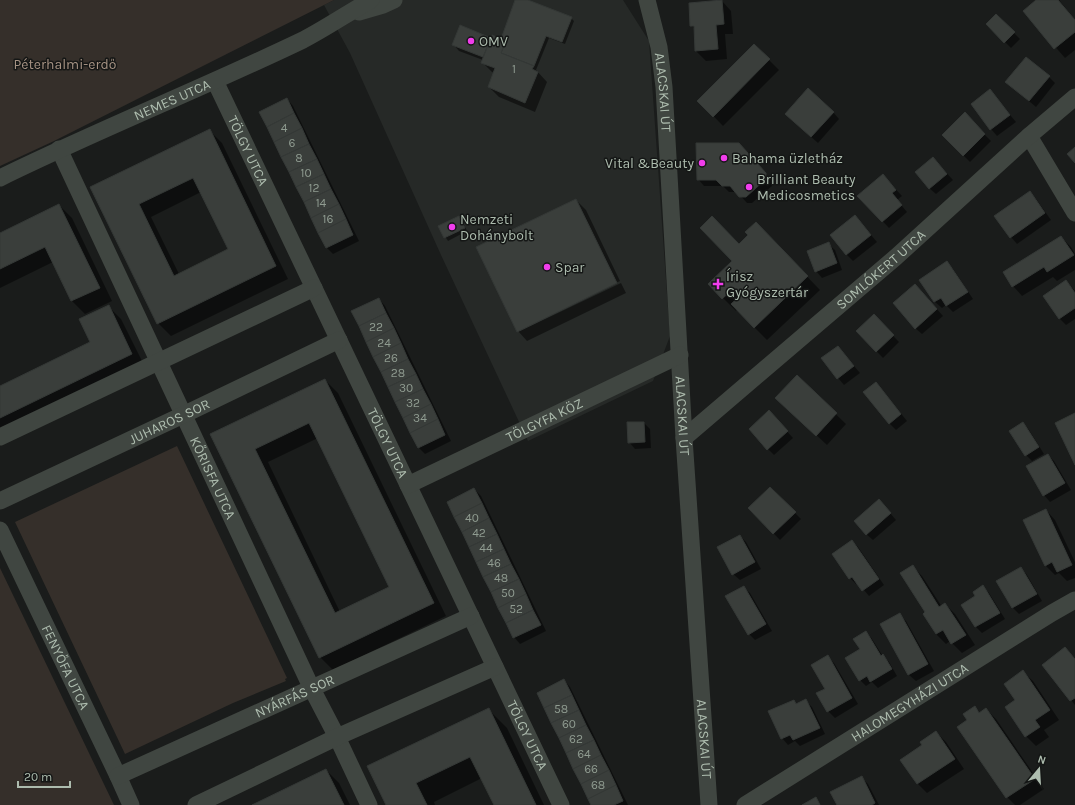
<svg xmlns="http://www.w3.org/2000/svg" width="1075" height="805" viewBox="0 0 1075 805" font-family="Karla,sans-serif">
<rect width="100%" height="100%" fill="#1a1c1b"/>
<path fill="#262927" d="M334,0H623L649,41L670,336L653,381L528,441L441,255L350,53L324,5Z"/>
<g fill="#352f2a">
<path d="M0,0H334L54,141L0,166Z"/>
<path d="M177,446L287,678L285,679L286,681L233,703L125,754L15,522Z"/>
<path d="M0,568L114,805H0Z"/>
</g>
<g fill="#0007" fill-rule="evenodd">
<path d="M517,0H525L571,18L574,21L565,44L549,38L536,70L547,82L535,112L499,97L489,87L495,73L492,72L482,62L483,60L459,51L453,44L491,39L502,40Z"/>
<path d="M1038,0H1059L1075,20V50L1065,58L1024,11Z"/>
<path d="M722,1L731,11L733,34H725L727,59L706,61L696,51L695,29L691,25Z"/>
<path d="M996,15L1020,39L1011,48L987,24Z"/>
<path d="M754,45L779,70L723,126L699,101Z"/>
<path d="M1049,77L1055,83L1036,107L1006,82Z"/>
<path d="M990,91L1016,122L997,136L991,129Z"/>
<path d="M287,99L293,106L359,241L333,254L326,247Z"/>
<path d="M833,112L839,119L818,143L793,121Z"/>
<path d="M964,114L991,141L970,162L943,135Z"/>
<path d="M209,130L222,143L288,279L171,336L158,323L92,187ZM201,192L229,250L179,274L151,217Z"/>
<path d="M745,151L772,181V186L752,203H747L737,192H729L723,186H704L698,179Z"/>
<path d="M933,158L953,180L936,194L929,188Z"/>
<path d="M889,182L902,196L897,200L907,212L889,228L859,196Z"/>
<path d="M1030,192L1036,199L1051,220L1017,244L1011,237Z"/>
<path d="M576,200L586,210L620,281L520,329V331L621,283L626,293L527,341L518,331Z"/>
<path d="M59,205L72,218L112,301L85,314L72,301L53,262L0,288V234Z"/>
<path d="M855,216L877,242L853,261L846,254Z"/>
<path d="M459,217L462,220L467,231L448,241L439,227Z"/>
<path d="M769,237L820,290L767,340L737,310L736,311L709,284L733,261L739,245Z"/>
<path d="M1061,237L1071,247L1075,254V270L1057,281L1053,277L1022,296L1013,286Z"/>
<path d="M828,244L835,250L842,270L822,278L816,271Z"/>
<path d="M947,263L953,269L973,299L953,312L946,305L942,308L935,302L921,280Z"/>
<path d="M1066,281L1075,291V319L1066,325L1060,319L1044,296Z"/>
<path d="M922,292L943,316L922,334L915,328Z"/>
<path d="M379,299L385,306L451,441L425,454L418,447Z"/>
<path d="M108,306L121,319L145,367L0,437V387L92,343Z"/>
<path d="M874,316L899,342L883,358L857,331Z"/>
<path d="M838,347L860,373L844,385L822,359Z"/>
<path d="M797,377L846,424L827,445L786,407Z"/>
<path d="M325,380L338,393L446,616L333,670L320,657L212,434ZM318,438L390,588L340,612L268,462Z"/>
<path d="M882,390L907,421L896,430L889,423Z"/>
<path d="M775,418L793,438L774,455L768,449Z"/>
<path d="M644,423L650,429L651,448L635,449L629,442Z"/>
<path d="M1023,423L1029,430L1044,454L1032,461L1026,455Z"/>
<path d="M1048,455L1054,461L1071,490L1050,502L1044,495Z"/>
<path d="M770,488L801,519L780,540L749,508Z"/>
<path d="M474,489L481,496L546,631L520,644L514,637Z"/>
<path d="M885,507L896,520L873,540L866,534Z"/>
<path d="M1046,510L1055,520L1075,562V578L1067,581L1059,573L1055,575L1045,565Z"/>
<path d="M740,536L746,542L761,569L740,580L733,574Z"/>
<path d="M852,541L858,547L884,585L869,596L858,583L856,584L850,578Z"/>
<path d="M912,566L922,576L942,607L945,604L955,614L975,645L962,653L950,641L946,644L936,634L924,614L926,612Z"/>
<path d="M1021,568L1027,575L1042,601L1019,614L1013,608Z"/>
<path d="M743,587L750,593L772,631L755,640L749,634Z"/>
<path d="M983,587L989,593L1005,619L982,633L976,627L963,605L977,596Z"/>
<path d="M899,615L906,621L934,671L916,681L909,675L882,625Z"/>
<path d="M866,632L872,639L882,655L889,662L897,676L878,688L872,682L866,686L860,680L861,649Z"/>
<path d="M1065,648L1075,658V705L1043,665Z"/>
<path d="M828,657L834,663L858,704L835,718L828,711L818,694L826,689Z"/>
<path d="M1023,672L1033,681L1059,720L1044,730L1049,737L1036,746L1026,736L1007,708L1016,701Z"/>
<path d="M564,680L570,687L628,805H592Z"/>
<path d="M793,701L797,705L806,701L812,707L825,734L800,746L795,741L788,745L782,738Z"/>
<path d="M975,708L980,713L986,709L996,719L1044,789L1020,805H1015L1007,797L959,727L969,720Z"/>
<path d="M488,709L507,728L544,805H495L482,778L434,802L435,805H387Z"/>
<path d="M936,732L946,742L964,769L927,793L918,784L902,760L923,746Z"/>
<path d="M326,770L339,783L350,805H254Z"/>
<path d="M862,778L868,784L879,805H838Z"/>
</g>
<g fill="#3a3e3b" stroke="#343836" fill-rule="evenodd">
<path d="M515,0H528L572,17L562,42L546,36L534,66L501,53L506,41L501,39Z"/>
<path d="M722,0L724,24L716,25L718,49L695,51L694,26H690L689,3Z"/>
<path d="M1036,0H1058L1075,20V32L1054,49L1023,11Z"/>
<path d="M996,14L1015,32L1004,43L986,24Z"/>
<path d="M460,25L491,38L483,57L452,45Z"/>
<path d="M492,35L506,41L501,53L534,66L532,69L538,72L525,103L488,87L495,68L481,63Z"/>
<path d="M754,44L770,59L713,117L697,101Z"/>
<path d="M1026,57L1050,76L1029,101L1005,82Z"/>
<path d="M808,88L834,112L811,137L785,114Z"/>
<path d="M990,89L1010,115L990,130L971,104Z"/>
<path d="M287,98L294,113L267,127L259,112Z"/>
<path d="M965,112L985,134L963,156L942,135Z"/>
<path d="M294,113L302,128L274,142L267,127Z"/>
<path d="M302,128L309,144L281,157L274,142Z"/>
<path d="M210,129L276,266L157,324L90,187ZM193,178L228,249L174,276L139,204Z"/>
<path d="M696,143H739L766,173V179L746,197H739L730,186H722L716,180H697Z"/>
<path d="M309,144L317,159L289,172L281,157Z"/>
<path d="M1075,147V163L1067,154Z"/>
<path d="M933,157L947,174L929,189L915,172Z"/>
<path d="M317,159L324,174L296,187L289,172Z"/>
<path d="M324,174L331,189L304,202L296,187Z"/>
<path d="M883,174L896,190L892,193L902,205L882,222L857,196Z"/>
<path d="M331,189L339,204L311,218L304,202Z"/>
<path d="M1030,191L1045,213L1010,238L994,216Z"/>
<path d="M576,199L617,283L517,332L476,247Z"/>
<path d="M59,204L100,288L71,301L45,247L0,269V233Z"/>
<path d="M339,204L346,219L318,233L311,218Z"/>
<path d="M855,215L871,235L846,255L830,235Z"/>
<path d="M459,216L465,228L444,238L438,226Z"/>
<path d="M712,216L739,244L748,235L745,232L756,222L808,276L754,328L731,304L741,295L734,288L722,299L708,284L732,261L700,228Z"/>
<path d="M346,219L353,235L326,248L318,233Z"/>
<path d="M1061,236L1074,255L1047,272L1044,267L1012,287L1003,272Z"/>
<path d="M829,242L837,263L815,272L807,251Z"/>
<path d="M947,261L968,292L946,306L941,298L934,302L919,280Z"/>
<path d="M1066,280L1075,293V308L1059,319L1043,296Z"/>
<path d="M915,284L937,309L915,329L893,303Z"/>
<path d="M379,298L386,313L359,326L351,311Z"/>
<path d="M109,305L132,354L0,418V386L90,342L79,319Z"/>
<path d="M386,313L394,328L366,342L359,326Z"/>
<path d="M874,314L894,335L876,352L856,331Z"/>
<path d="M394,328L401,343L373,357L366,342Z"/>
<path d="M401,343L408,359L381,372L373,357Z"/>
<path d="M838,346L854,366L837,379L821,358Z"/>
<path d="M408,359L416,374L388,387L381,372Z"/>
<path d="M416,374L423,389L395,402L388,387Z"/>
<path d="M797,375L837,413L816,436L775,398Z"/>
<path d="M325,379L434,603L319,658L210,434ZM309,423L389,587L335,613L255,449Z"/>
<path d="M876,382L901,414L889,424L863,392Z"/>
<path d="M423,389L431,404L403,418L395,402Z"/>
<path d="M431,404L438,419L410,433L403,418Z"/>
<path d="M769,410L788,431L767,450L749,429Z"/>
<path d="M1075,413V465L1055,423Z"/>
<path d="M438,419L445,435L418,448L410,433Z"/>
<path d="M627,422H644L645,442L628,443Z"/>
<path d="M1023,422L1039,447L1025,456L1009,431Z"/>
<path d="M1048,454L1065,483L1043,496L1026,466Z"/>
<path d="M770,487L796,512L773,534L748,508Z"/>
<path d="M474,488L482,503L454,517L447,502Z"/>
<path d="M879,499L891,513L866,535L854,521Z"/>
<path d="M482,503L489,518L462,532L454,517Z"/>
<path d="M1046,509L1072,565L1057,572L1052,562L1045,566L1023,520Z"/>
<path d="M489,518L497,534L469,547L462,532Z"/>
<path d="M497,534L504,549L476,562L469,547Z"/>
<path d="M740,535L755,562L732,575L717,547Z"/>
<path d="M852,540L879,579L862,591L852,577L849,579L832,554Z"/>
<path d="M504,549L511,564L483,577L476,562Z"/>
<path d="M511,564L519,579L491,592L483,577Z"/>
<path d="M913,565L939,607L945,603L966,635L951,644L943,630L936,634L923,614L925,612L900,573Z"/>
<path d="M1021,567L1037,594L1012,608L996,581Z"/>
<path d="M519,579L526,594L498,608L491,592Z"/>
<path d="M983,585L1000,613L975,627L961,605L975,596L973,592Z"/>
<path d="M744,586L766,624L748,635L725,596Z"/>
<path d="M526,594L533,610L506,623L498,608Z"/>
<path d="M533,610L541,625L513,638L506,623Z"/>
<path d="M900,613L928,664L908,675L880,624Z"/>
<path d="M866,631L881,656L883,654L892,669L870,682L867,676L859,681L845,658L860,649L853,639Z"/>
<path d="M1065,647L1075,659V698L1070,701L1042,665Z"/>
<path d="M828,655L852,698L827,712L816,693L825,689L811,665Z"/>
<path d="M1023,670L1050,710L1035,720L1040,727L1025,737L1005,707L1015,700L1004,684Z"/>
<path d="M564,679L572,695L544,708L537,693Z"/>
<path d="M572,695L579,710L551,723L544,708Z"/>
<path d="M806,699L820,728L793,740L790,735L781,739L768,711L794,700L796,704Z"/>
<path d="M975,706L979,713L986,708L1035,779L1006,798L957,727L967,720L963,714Z"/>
<path d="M489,708L536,805H494L470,757L416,783L427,805H386L367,766Z"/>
<path d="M579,710L586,725L559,738L551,723Z"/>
<path d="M586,725L594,740L566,753L559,738Z"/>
<path d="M936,731L955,759L917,784L900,760L922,745L920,742Z"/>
<path d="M594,740L601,755L573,769L566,753Z"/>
<path d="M601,755L609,770L581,784L573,769Z"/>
<path d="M326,769L344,805H252Z"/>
<path d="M609,770L616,785L588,799L581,784Z"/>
<path d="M862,776L875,803L872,805H837L830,792Z"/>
<path d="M616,785L623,801L614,805H591L588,799Z"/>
<path d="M816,797L820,805H802Z"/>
</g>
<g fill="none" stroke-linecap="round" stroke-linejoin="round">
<g stroke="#404641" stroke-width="17">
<path id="s1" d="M647,0L659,47L664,87L684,438L709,805"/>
<path d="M359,12L383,5L394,0"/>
<path id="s2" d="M215,81L561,805"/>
<path d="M1029,136L1075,213"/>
<path id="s3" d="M59,149L312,689L337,737L369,805"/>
<path id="s4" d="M0,178C100,129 203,88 303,40C326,28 348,13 371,0"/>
<path d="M0,437L314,288"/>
<path id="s5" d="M684,438L896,257L1029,136L1075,97"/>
<path id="s6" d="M408,485L680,355"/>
<path id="s7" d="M0,501L183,415L339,340"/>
<path id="s8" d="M0,530L118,776L131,805"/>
<path id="s9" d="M118,776L471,616"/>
<path d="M196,805L337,737L495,667"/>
<path id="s10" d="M745,805L1052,613L1075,600"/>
</g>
</g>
<g fill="#f13dec" stroke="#151716" stroke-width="1.5">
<circle cx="471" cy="41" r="4"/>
<circle cx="724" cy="158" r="4"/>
<circle cx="702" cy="163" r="4"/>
<circle cx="749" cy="187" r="4"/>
<circle cx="452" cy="227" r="4"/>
<circle cx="547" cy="267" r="4"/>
<path d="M716 278h4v4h4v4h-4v4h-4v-4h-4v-4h4z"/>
</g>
<g text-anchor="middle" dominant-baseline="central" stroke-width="3" stroke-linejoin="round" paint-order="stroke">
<g font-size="12" fill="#909c91">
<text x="514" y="69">1</text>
<text x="284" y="128">4</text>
<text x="292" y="143">6</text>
<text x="299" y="158">8</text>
<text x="306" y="173">10</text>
<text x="314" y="188">12</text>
<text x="321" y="203">14</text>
<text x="328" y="219">16</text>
<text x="376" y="327">22</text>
<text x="384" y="343">24</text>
<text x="391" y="358">26</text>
<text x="398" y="373">28</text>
<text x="406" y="388">30</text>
<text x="413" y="403">32</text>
<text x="420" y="418">34</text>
<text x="472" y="518">40</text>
<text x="479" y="533">42</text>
<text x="486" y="548">44</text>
<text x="494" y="563">46</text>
<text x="501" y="578">48</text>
<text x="508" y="593">50</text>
<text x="516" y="609">52</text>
<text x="561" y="709">58</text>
<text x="569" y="724">60</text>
<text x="576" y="739">62</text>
<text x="584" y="754">64</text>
<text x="591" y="769">66</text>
<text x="598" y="785">68</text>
</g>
<g font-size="14" fill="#adbcae" stroke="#151716" text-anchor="start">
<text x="479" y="41">OMV</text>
<text x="732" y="158">Bahama üzletház</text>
<text x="694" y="163" text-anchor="end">Vital &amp;Beauty</text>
<text x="757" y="179">Brilliant Beauty<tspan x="757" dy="16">Medicosmetics</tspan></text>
<text x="460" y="219">Nemzeti<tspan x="460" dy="16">Dohánybolt</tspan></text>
<text x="555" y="267">Spar</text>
<text x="726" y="276">Írisz<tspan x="726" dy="16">Gyógyszertár</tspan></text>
</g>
<g font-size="14" fill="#a69384" stroke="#151716">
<text x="65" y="64">Péterhalmi-erdő</text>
</g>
<g font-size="14" fill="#adbcae" stroke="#151716">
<text stroke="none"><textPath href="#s1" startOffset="94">ALACSKAI ÚT</textPath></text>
<text stroke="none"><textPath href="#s4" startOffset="189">NEMES UTCA</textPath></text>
<text stroke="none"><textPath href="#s2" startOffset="77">TÖLGY UTCA</textPath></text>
<text stroke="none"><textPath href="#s5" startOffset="259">SOMLÓKERT UTCA</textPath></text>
<text stroke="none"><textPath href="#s1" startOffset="418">ALACSKAI ÚT</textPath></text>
<text stroke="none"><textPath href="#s6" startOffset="151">TÖLGYFA KÖZ</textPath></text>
<text stroke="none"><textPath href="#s7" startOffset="187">JUHAROS SOR</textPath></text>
<text stroke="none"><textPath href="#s2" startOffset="401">TÖLGY UTCA</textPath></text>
<text stroke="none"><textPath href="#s3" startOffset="363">KŐRISFA UTCA</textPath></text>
<text stroke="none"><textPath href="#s8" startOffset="152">FENYŐFA UTCA</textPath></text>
<text stroke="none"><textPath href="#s9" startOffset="194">NYÁRFÁS SOR</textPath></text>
<text stroke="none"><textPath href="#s10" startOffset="194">HALOMEGYHÁZI UTCA</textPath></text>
<text stroke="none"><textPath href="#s2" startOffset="725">TÖLGY UTCA</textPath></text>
<text stroke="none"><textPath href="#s1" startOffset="742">ALACSKAI ÚT</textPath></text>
</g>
</g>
<g transform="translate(1039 769) rotate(18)" stroke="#151716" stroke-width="3" paint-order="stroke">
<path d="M0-3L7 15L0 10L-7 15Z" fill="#adbcae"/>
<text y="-6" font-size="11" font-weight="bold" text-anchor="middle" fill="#adbcae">N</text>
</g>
<path d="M18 781v6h52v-6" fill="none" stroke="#adbcae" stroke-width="2"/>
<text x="24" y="781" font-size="12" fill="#adbcae" stroke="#151716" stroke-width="3" paint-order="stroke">20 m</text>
</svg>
